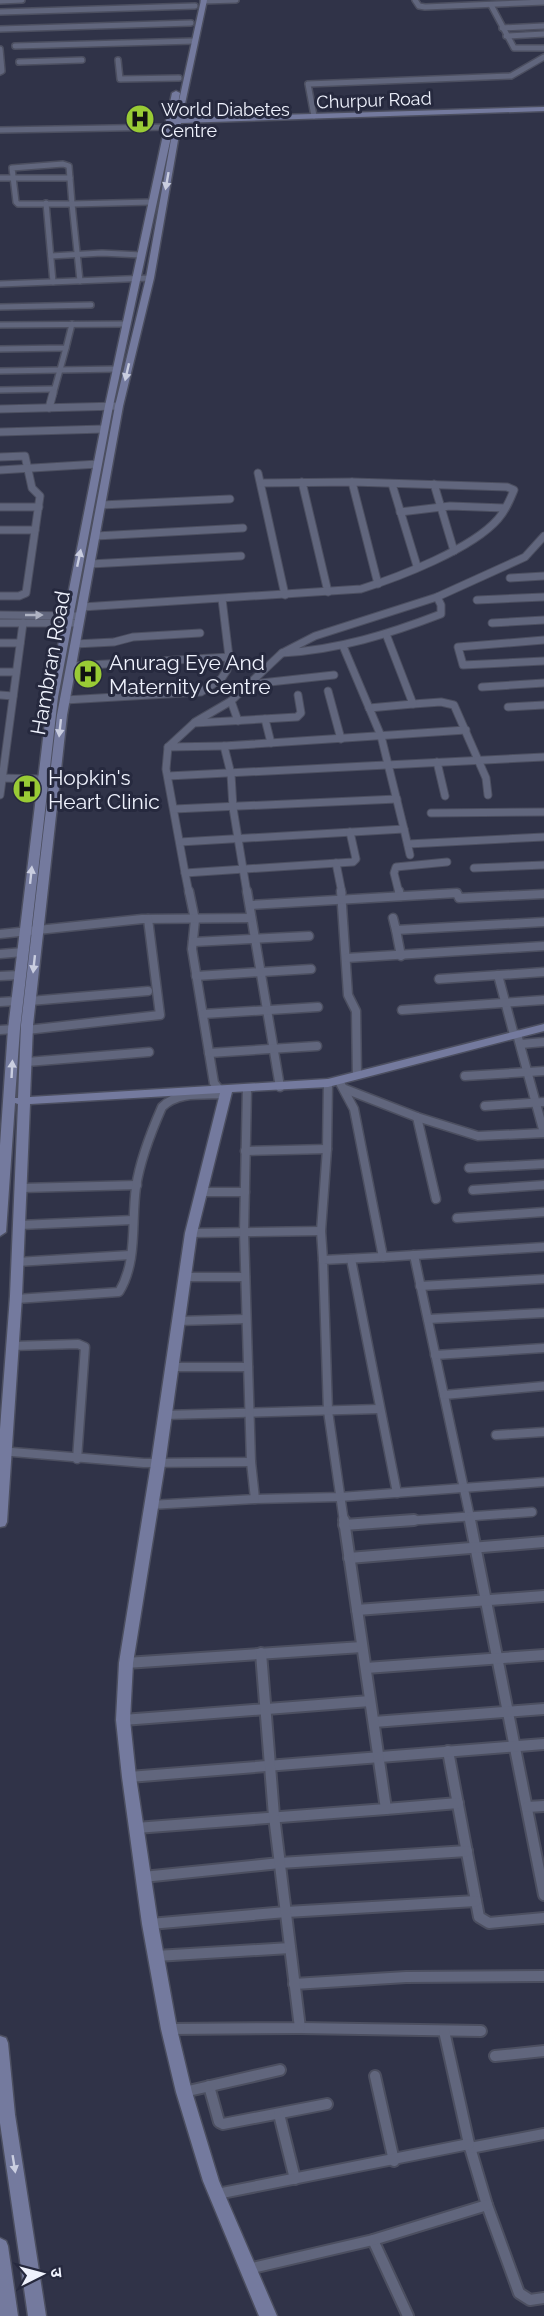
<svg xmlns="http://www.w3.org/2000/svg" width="544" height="2316" viewBox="0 0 544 2316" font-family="Raleway,'Noto Sans Devanagari',sans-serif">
<rect width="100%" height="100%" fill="#303348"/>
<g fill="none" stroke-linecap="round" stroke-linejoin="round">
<g stroke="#4c4f60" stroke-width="8">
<g id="street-far3">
<path d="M415,0L419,6L425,7L544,2"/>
<path d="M0,1L22,0"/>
<path d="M203,1L236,0"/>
<path d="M491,5L514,48H544"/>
<path d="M0,12L195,6"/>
<path d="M502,28L544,26"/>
<path d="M0,29L191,23"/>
<path d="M506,36L544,34"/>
<path d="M15,46L194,41"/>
<path d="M0,49L2,71L0,72"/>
<path d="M118,60L120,79L179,78"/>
<path d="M19,62L82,60"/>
<path d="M314,116L308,84L511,76L544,57"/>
<path d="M0,130L168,127"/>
<path d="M63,164L69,166L72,204H18L16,202L12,168Z"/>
<path d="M0,178H70"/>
<path d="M46,203L53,282"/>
<path d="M72,204L80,281"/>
<path d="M72,204L152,202"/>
<path d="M51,256L102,253L141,255"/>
<path d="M0,284L150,278"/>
<path d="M0,307L91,305"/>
<path d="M0,325L127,324"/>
<path d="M0,349L66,348L72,324"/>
<path d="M0,371L118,369"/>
<path d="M0,390L54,389"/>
<path d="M53,395L66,348"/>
</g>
</g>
<g stroke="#4c4f60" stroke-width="9">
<g id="street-far2">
<path d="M49,408L53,393"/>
<path d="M0,409L119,406"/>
<path d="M0,432L104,429"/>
<path d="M0,457L25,456L32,488L40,496L26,593L19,596H0"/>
<path d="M0,470L98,464"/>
<path d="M258,473L285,595"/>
<path d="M302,482L328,592"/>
<path d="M352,482L378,584"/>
<path d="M392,484L417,566"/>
<path d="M434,484L454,551"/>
<path d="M101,505L230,499"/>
<path d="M0,507H39"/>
<path d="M400,512L450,506L504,508"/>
<path d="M0,530H35"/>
<path d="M96,536L243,528"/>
<path d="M90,564L241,556"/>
<path d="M510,578L544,576"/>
<path d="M437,597L525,557L544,536"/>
<path d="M437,597L441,605V614C389,634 338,650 282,653L315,636Z"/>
<path d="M477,600L544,597"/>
<path d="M82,607L361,589C399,577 472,549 498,519C506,510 510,500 514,490L507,487L353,482L261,483"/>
<path d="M0,615L81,616"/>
<path d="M0,623H79"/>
<path d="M492,623L544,620"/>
<path d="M544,640L458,647L463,665L544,661"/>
<path d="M0,643H20"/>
<path d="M75,644L114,642L133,637L200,633"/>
<path d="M71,666L229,657L222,599"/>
<path d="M0,672H16"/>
<path d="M252,684L334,675"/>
<path d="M482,687L544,683"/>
<path d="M328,691L341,739"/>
<path d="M0,695L13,696"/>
<path d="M65,700L201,692L221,679L227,670L229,657"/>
<path d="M413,704L441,702L454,705L486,778L488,795"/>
<path d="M508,707L544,705"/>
<path d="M369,708L413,704L386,634"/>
<path d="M265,719L271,743"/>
<path d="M238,721L231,701L282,653"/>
<path d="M195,722L231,701"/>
<path d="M224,746L168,747L194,723L297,717L301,713L298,695"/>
<path d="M168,747L166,769L185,873"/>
<path d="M437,762L445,796"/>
<path d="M168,776L544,757"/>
<path d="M0,778L42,779"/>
<path d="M0,795L23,623"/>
<path d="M174,809L397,799"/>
<path d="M431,813L544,812"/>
<path d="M404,829L410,855"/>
<path d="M180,842L404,829L381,736L343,646"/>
<path d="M408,844L544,837"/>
<path d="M336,863L342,893"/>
<path d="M474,868L544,865"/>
<path d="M189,893L185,873L353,862L356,859L350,832"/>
<path d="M247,893L233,808L231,774L224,746L466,730"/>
<path d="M399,893L394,873L396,867L447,862"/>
</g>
</g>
<g stroke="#4c4f60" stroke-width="11">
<g id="street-far1">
<path d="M189,891L195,920L192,949L214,1083L219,1089"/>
<path d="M247,891L280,1087"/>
<path d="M341,891L348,995L356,1011L357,1075"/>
<path d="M399,891L400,896"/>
<path d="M250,905L457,893L459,898L544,894"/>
<path d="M393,918L396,930L544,922"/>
<path d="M396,930L401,956"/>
<path d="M0,934L142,919L251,918"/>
<path d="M193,942L309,936"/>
<path d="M0,954L23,952"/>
<path d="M346,958L544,946"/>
<path d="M498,975L514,1035"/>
<path d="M0,976L20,975"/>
<path d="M196,976L311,969"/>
<path d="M439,979L544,972"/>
<path d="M30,1001L148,991"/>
<path d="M0,1002L17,1001"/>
<path d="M402,1010L544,1000"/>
<path d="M203,1014L318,1007"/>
<path d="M0,1030L14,1029"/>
<path d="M27,1030L160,1015L148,919"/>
<path d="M517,1034L544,1133"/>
<path d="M521,1044L544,1042"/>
<path d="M209,1053L317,1046"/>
<path d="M27,1062L149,1052"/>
<path d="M465,1076L544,1071"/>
<path d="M339,1081L354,1109L383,1257L323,1260L328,1411L344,1522"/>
<path d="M345,1089L417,1117L436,1199"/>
<path d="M485,1106L544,1102"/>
<path d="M417,1117L478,1136L544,1133"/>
<path d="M245,1151L327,1149"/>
<path d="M469,1168L544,1164"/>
<path d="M22,1188L137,1185"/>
<path d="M473,1190L544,1185"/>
<path d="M201,1192H245"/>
<path d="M457,1218L544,1212"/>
<path d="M20,1225L133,1220"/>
<path d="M191,1233L321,1231"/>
<path d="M414,1255L471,1522"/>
<path d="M383,1257L544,1247"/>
<path d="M351,1259L397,1493"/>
<path d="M323,1260L321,1231L327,1149L328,1083"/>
<path d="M17,1262L130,1255"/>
<path d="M184,1277H245"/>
<path d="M420,1286L544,1279"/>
<path d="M16,1299L119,1292C138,1261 131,1222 136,1187C140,1160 151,1132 162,1107C178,1091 204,1095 225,1094"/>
<path d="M428,1319L544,1313"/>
<path d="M178,1321L246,1319"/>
<path d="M12,1346L78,1344L85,1347L77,1459"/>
<path d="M435,1355L544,1348"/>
<path d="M171,1367H248"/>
<path d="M444,1395L544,1386"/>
<path d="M164,1415L379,1409"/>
<path d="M496,1435L544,1432"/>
<path d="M0,1451L144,1463L251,1462"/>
<path d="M255,1499L340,1497L544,1482"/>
<path d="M150,1505L255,1499L251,1462L244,1232L247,1089"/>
<path d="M392,1522L532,1512"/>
</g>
</g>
<g stroke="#4c4f60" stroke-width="14">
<g id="street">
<path d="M470,1520L544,1895"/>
<path d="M344,1525L414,1520"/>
<path d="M349,1558L544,1542"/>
<path d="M357,1610L544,1596"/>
<path d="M126,1663L362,1647"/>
<path d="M366,1668L544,1655"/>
<path d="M123,1720L370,1701"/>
<path d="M374,1722L544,1709"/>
<path d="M448,1751L479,1917L489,1923L544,1918"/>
<path d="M129,1777L544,1744"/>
<path d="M527,1807L544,1806"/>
<path d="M386,1809L458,1803"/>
<path d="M136,1828L386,1809L344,1520"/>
<path d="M143,1877L280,1863L467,1851"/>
<path d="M150,1924L286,1912L476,1901"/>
<path d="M156,1956L290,1948"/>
<path d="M294,1984L406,1977L544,1976"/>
<path d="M300,2028L481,2031"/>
<path d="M169,2029L300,2028L274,1816L261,1653"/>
<path d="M444,2031L469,2144L487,2205L519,2293L530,2300L544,2298"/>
<path d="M495,2056L544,2051"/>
<path d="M375,2076L394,2161"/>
<path d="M209,2086L219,2122L223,2124L327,2104"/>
<path d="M184,2092L280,2070"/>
<path d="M279,2114L295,2179"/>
<path d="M470,2148L544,2134"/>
<path d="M217,2194L469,2144"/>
<path d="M373,2240L408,2316"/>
<path d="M248,2269L373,2240L487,2205"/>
</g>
</g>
<g stroke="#4c4f60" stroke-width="3">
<g id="secondary">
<path d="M201,0H207L182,118L544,107V111L181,123L154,278L123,406L67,715L33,1025L30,1097L328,1079L544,1024V1031L328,1087L232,1092L197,1233L165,1464L133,1663L130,1720L136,1777L158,1924L177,2029L192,2092L219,2181L277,2316H259L203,2181L176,2092L161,2029L142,1924L122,1777L116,1720L119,1663L151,1464L185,1233L220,1093L30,1104L22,1296L7,1522L5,1526L0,1527V1429L10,1296L18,1104L15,1103L6,1232L0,1236V1145L8,1029L48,697L105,406L172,93L176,91L180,93L175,119ZM174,123L146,278L115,406L57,715L21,1025L18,1098H15L20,1029L58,697L113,406Z"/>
<path d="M0,2036L6,2038L8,2043L15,2115L46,2316H28L0,2123Z"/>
<path d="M0,2238L6,2241L8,2246L18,2316H0Z"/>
</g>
</g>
<use href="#street-far3" stroke="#61667d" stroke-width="5"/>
<use href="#street-far2" stroke="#61667d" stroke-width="7"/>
<use href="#street-far1" stroke="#61667d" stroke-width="8"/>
<use href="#street" stroke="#61667d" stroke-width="10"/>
<use href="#secondary" fill="#747a9e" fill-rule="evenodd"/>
</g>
<defs><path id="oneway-solid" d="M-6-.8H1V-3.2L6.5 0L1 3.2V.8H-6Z" transform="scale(1.5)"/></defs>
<g fill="#cacee0">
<use href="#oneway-solid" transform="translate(167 181) rotate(100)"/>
<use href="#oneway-solid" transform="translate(127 372) rotate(103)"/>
<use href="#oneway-solid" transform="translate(79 558) rotate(-78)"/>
<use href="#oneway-solid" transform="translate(60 728) rotate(96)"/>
<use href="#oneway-solid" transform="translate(31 875) rotate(-84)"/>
<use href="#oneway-solid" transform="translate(34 964) rotate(96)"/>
<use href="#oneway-solid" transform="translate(12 1069) rotate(-87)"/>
<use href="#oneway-solid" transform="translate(14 2164) rotate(81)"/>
</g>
<use fill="#afb3c3" href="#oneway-solid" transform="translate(34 615)"/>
<defs>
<g id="hospital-disc" transform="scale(1.5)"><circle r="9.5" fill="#99cb35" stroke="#26293e"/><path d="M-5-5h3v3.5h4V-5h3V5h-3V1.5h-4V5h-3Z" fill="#111"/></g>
</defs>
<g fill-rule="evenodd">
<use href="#hospital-disc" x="140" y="119"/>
<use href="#hospital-disc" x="88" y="674"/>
<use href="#hospital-disc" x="27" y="789"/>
</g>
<g text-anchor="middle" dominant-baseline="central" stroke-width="6" stroke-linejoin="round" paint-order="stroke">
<g font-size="18" fill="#eff2fd" stroke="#26293e">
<text transform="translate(374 100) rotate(-2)">Churpur Road</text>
</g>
<g font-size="18" fill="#eff2fd" stroke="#26293e" text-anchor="start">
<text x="161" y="109">World Diabetes<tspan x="161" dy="21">Centre</tspan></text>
</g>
<g font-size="21" fill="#eff2fd" stroke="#26293e" text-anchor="start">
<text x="109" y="662">Anurag Eye And<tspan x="109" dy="24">Maternity Centre</tspan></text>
<text x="48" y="777">Hopkin's<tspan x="48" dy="24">Heart Clinic</tspan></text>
</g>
<g font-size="21" fill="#eff2fd" stroke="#26293e">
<text transform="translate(50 663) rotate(-80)">Hambran Road</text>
</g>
</g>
<g transform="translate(42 2274) rotate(84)" stroke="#26293e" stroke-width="4.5" paint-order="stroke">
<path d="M0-4.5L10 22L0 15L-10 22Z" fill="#eff2fd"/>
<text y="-9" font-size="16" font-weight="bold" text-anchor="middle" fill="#eff2fd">उ</text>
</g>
</svg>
